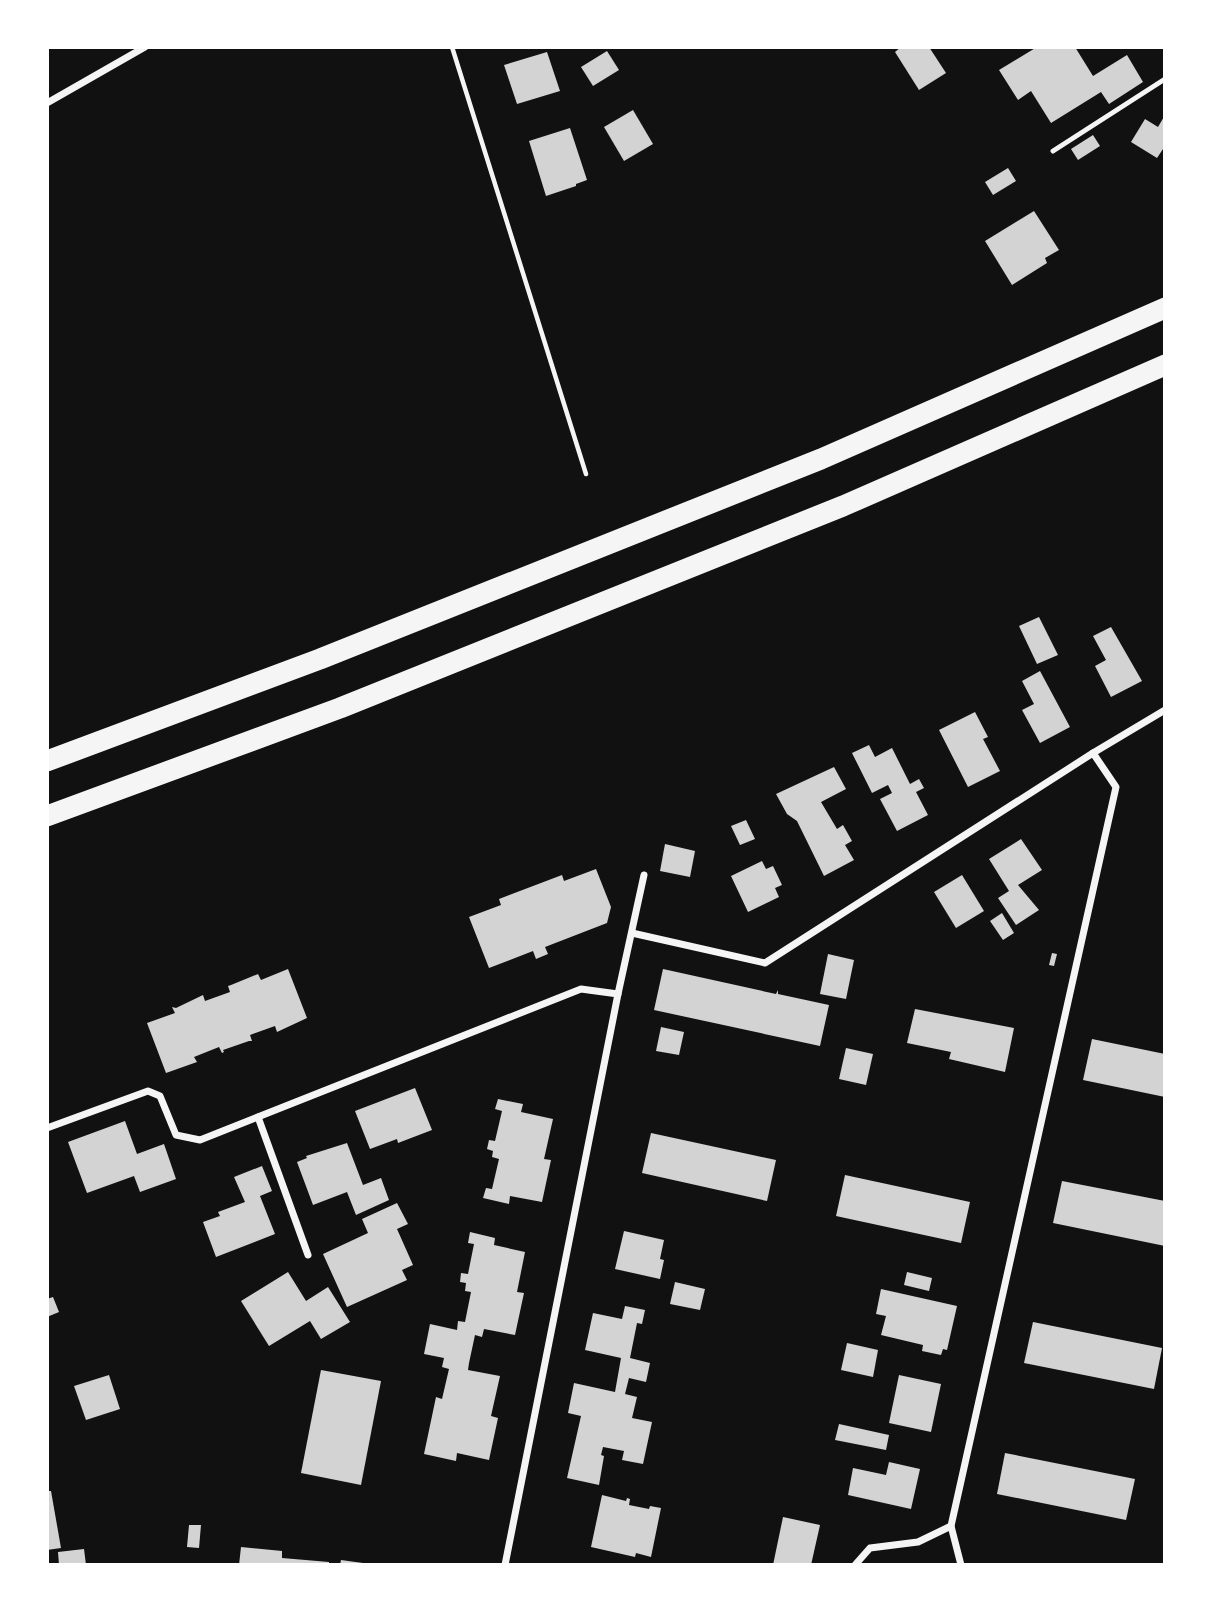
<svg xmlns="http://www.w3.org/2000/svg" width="1212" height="1612" viewBox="0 0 1212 1612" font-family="'Space Grotesk',sans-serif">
<rect width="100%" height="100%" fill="#111"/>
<g fill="#d3d3d3">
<path d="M901,47H929L946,73L919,90L895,52Z"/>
<path d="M1037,47H1075L1093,76L1127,55L1143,82L1109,104L1101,92L1051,123L1031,91L1018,100L999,70Z"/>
<path d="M607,51L619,70L593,86L581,67Z"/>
<path d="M547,52L560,91L517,104L504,65Z"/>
<path d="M633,110L653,144L624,161L604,127Z"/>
<path d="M1165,115V146L1157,158L1131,142L1145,119L1158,127Z"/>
<path d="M570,128L587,180L576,184V186L546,196L529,141Z"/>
<path d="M1093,135L1100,146L1078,160L1071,149Z"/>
<path d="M1008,168L1016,181L993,195L985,182Z"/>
<path d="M1034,211L1059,250L1045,258L1047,263L1012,285L985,241Z"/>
<path d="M1039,617L1058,655L1037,664L1019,626Z"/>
<path d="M1111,627L1142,681L1111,697L1095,666L1106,660L1093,636Z"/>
<path d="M1040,671L1070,727L1040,743L1022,710L1034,704L1022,681Z"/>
<path d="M975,712L988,737L983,739L1000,771L968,787L939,730Z"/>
<path d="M869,745L875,757L892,748L910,784L919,779L924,788L916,792L928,815L897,831L880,799L892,793L888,785L872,793L852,753Z"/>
<path d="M834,767L846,789L821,802L837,829L843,825L852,841L845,845L854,860L824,876L797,821L787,814L776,794Z"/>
<path d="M746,820L755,839L740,845L731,826Z"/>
<path d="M1021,839L1042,870L1018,885L1039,910L1016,925L998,898L1009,891L989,859Z"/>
<path d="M665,844L695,851L690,877L660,871Z"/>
<path d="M762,861L766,869L773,866L782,885L775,888L779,897L748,912L731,876Z"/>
<path d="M596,869L611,907L607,923L545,947L548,954L536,959L533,951L489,968L469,917L501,905L499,899L562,875L564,881Z"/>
<path d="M962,875L984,911L956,928L934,892Z"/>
<path d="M1002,913L1014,933L1003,940L990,921Z"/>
<path d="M1052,953L1057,954L1054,966L1049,965Z"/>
<path d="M828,954L854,960L846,999L820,994Z"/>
<path d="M288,969L307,1018L277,1032L275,1026L250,1035L252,1041H249L223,1050L224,1052L222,1053L219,1047L194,1057L197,1062L166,1073L147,1023L175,1013L172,1007L176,1008L203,995L205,1001L230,992L228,986L231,985L258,974L261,980Z"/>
<path d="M663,969L776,994L778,990V994L829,1005L820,1046L654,1010Z"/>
<path d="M915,1009L1014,1028L1005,1072L949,1059L951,1052L907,1043Z"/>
<path d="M661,1027L684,1032L679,1055L656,1051Z"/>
<path d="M1092,1039L1165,1054V1097L1083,1080Z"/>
<path d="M846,1048L873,1054L866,1085L839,1079Z"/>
<path d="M415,1088L432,1130L398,1143L397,1139L370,1149L355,1111Z"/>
<path d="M498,1099L523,1104L521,1112L553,1119L544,1159L551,1160L542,1202L510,1196L509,1204L483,1198L486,1188L492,1189L499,1159L492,1157L493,1151L487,1149L489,1140L495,1141L502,1111L495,1109Z"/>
<path d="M125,1121L137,1154L164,1144L176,1179L140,1192L134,1176L87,1193L68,1142Z"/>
<path d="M651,1133L776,1160L767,1201L642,1173Z"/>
<path d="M347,1143L363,1185L381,1178L389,1200L356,1215L347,1192L313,1205L297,1162L307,1158L306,1156Z"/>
<path d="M262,1166L272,1191L260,1196L275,1234L216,1257L203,1222L220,1216L218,1212L245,1202L234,1177Z"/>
<path d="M845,1175L970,1202L961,1243L836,1216Z"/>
<path d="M1062,1181L1165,1201V1246L1053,1223Z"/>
<path d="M397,1203L408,1224L397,1229L413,1265L402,1270L407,1280L347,1307L323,1254L368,1233L362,1219Z"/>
<path d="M624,1231L664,1240L660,1259L664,1260L660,1279L615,1269Z"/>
<path d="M470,1232L495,1238L494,1245L525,1252L517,1292L524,1293L515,1335L484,1329L482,1337L475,1335L469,1363L468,1370L500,1376L491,1416L498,1418L489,1460L457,1453L456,1461L424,1454L436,1397L442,1399L449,1369L442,1367L444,1358L424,1354L430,1324L457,1330L458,1321L465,1322L471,1292L465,1291L466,1283L460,1282L461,1273L468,1274L474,1244L468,1243Z"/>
<path d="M288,1272L306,1301L328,1287L350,1322L321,1339L310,1321L269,1346L241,1301Z"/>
<path d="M907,1272L932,1278L929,1291L904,1285Z"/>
<path d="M675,1282L705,1289L700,1310L670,1304Z"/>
<path d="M881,1289L957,1306L947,1350L943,1349L941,1355L922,1351L923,1345L881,1335L886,1316L876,1314Z"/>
<path d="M53,1297L59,1312L47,1317V1299Z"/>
<path d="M625,1306L645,1310L642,1324L637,1323L630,1358L650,1363L646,1382L629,1378L625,1394L637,1397L632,1418L652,1422L643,1464L622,1460L624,1451L603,1447L601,1455L604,1456L599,1485L567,1478L581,1416L568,1413L574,1383L615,1392L621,1358L585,1350L593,1313L622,1319Z"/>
<path d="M1033,1322L1162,1348L1154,1389L1024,1363Z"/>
<path d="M847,1343L878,1350L873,1377L841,1370Z"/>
<path d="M321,1370L381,1381L361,1485L301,1473Z"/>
<path d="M109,1375L120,1409L86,1420L74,1386Z"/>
<path d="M899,1375L941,1384L931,1432L889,1423Z"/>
<path d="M839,1424L889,1435L886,1450L835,1440Z"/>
<path d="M1005,1453L1135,1479L1126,1520L997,1494Z"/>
<path d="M889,1462L920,1469L911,1509L848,1495L853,1468L886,1475Z"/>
<path d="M47,1491H51L61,1548L47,1550Z"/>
<path d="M602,1495L626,1501L627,1498L630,1499L629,1505L649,1509L650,1506L661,1508L651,1557L636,1553L635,1557L591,1547Z"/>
<path d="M783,1517L820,1525L811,1565H773Z"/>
<path d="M189,1525H201L199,1548L187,1547Z"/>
<path d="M241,1547L282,1551V1558L329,1562V1565H239Z"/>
<path d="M84,1549L86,1565H59L58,1552Z"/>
<path d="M341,1560L363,1563V1565H340Z"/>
</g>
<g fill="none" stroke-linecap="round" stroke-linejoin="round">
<path stroke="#f5f5f5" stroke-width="4.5" d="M452,47L586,474"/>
<path stroke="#f5f5f5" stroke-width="5" d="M1053,151L1165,79"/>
<g stroke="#f5f5f5" stroke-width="7">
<path d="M47,103L145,47"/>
<path d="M632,933L765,963L1093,753L1165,710"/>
<path d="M258,1117L308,1255"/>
<path d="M47,1128L148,1091L160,1096L176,1135L200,1140L581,989L618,994"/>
<path d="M951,1526L961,1565"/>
<path d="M505,1565L618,994L644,875"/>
<path d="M855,1565L870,1548L918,1542L951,1526L1116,787L1093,753"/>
</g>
<g stroke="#f5f5f5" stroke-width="21">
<path d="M47,761L320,659L821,459L1165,308"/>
<path d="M47,816L340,708L843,506L1165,365"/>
</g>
</g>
<rect width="1212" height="1612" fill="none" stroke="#ffffff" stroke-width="98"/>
</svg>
